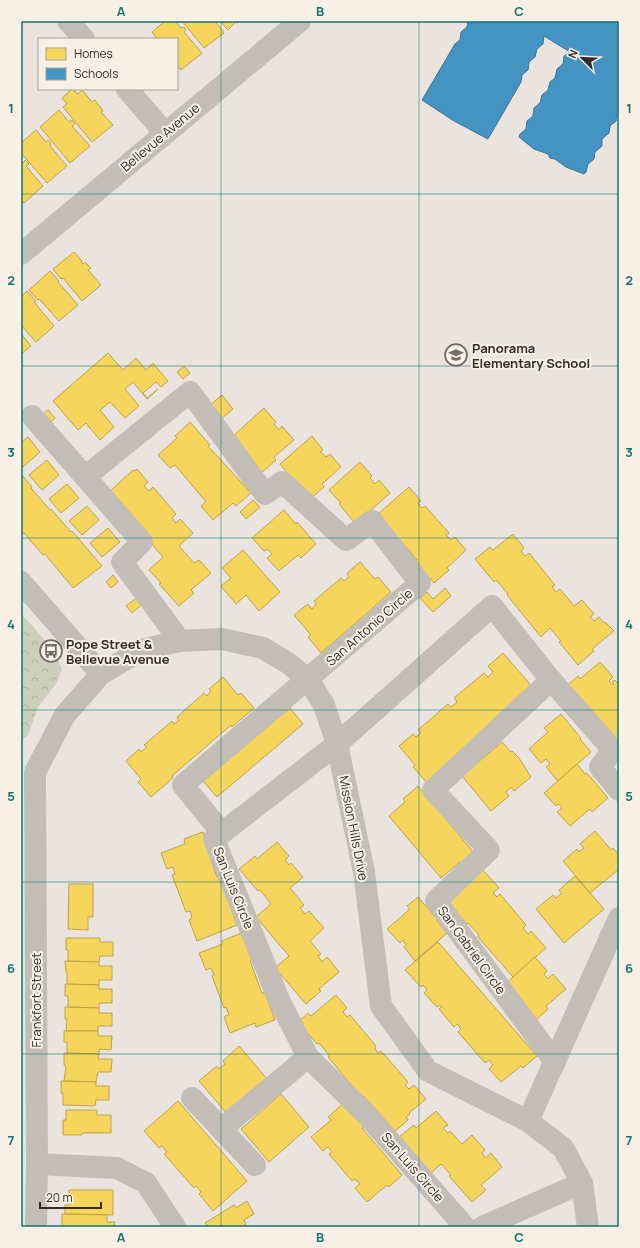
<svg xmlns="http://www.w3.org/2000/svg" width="640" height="1248" viewBox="0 0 640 1248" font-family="Manrope,sans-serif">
<defs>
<pattern id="park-crowns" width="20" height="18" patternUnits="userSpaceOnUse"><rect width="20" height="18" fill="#cccfb9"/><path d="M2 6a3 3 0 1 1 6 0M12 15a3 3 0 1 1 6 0" fill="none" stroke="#b0b29f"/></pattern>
</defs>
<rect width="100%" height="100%" fill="#ebe4de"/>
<path fill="url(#park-crowns)" d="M21,613L53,650L62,669L56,684L38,707L28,735L21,741Z"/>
<g fill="#f6d55c" stroke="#bca24c">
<path d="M165,21H175L181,28L184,27L186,30L184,32L202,53L181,70L177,65V39H157L152,32Z"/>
<path d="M182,21H215L224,33L204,48Z"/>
<path d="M220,21H240L237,23L236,22L228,30Z"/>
<path d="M72,89L78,94L82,90L92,102L95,100L103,111L101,112L113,125L92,142L63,107L67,104L62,98Z"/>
<path d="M59,110L69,122L72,120L75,124L72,126L90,146L70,163L40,127Z"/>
<path d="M36,130L46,142L48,140L51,144L50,146L67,166L47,183L21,153V143Z"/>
<path d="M25,160L29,164L26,166L43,186L24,203L21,200V161L23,163Z"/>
<path d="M74,252L82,261L81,262L83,264L85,262L91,268L88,270L101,285L82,301L63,278L61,279L53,269Z"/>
<path d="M50,271L59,281L58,282L78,305L59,321L39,299L38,300L29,290Z"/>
<path d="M27,291L36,301L34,302L54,326L36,342L21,325V297Z"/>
<path d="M21,334L31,346L21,354Z"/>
<path d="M108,353L123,370L136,358L146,370L153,363L168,381L161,387L156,382L143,393L147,398L158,389L147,399L133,382L125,389L139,406L125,418L110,402L100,410L114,427L100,440L86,423L78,430L53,401Z"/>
<path d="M184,366L190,373L183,379L177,372Z"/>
<path d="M222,395L233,409L220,420L208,407Z"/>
<path d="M264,408L276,422L274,424L279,430L282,426L294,440L274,457L276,460L261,473L233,436Z"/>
<path d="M48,410L55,418L49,424L42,415Z"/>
<path d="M190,422L210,445L208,446L251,493L236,506L233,503L213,520L201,506L206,502L202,497L175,465L170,468L158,455L177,438L175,436Z"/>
<path d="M312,436L323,450L320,452H321L326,457L330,454L341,467L322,484L324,487L309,500L280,464Z"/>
<path d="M28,437L40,452L23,467L21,465V443Z"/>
<path d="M47,460L59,475L42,490L29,475Z"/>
<path d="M360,462L372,476L370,478L375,484L379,480L390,493L370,511L358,527L339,504L341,503L329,490Z"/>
<path d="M137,469L148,482L144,486L149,491L153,487L176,514L172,518L176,523L180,519L193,533L179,546L194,563L199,560L211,573L191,590L194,593L179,606L159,584L161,583L149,570L163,557L108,493L133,470L134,471Z"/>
<path d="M21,474L32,487L31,488L50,510L51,509L71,532L72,531L102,566L73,588L45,554L43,555L24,533L22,534L21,533Z"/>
<path d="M67,484L79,498L61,513L49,499Z"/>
<path d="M409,487L421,501L418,503L422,508L425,506L449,533L446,535L451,540L455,537L466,550L447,568L449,570L434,583L415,561L417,560L378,514Z"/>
<path d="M253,500L260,507L246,519L240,512Z"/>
<path d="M87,506L99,520L82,535L69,521Z"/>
<path d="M284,510L296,524L297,522L316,544L301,558L298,555L279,571L267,558L272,554L268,549L264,551L252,538Z"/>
<path d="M108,528L120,542L102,557L90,543Z"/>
<path d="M513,534L524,548L521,551L525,556L529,553L555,585L552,587L556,592L560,589L574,606L582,600L594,614L590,617L594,621L599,617L604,623L605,622L614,631L592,649L594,651L578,665L559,642L561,641L550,628L541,637L507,595L508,594L496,580L494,582L475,559L490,547L493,550Z"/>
<path d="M243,550L280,592L259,611L246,595L236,604L221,586L231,578L222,568Z"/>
<path d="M360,562L375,579L378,577L391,592L321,653L308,637L311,635L294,615L308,604L312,609L316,604L314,601L341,578L344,581L349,577L347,573Z"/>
<path d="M113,575L118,582L111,588L106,582Z"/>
<path d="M445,588L451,596L433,612L420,598L427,592L433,599Z"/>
<path d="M140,595L146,601L132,613L126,606Z"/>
<path d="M503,653L535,690L427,783L413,767L415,765L399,746L413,734L416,737L421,733L418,730L448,704L451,707L457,702L454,698L484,673L488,677L493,672L488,666Z"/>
<path d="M600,662L613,677L609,681L612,685L614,684L612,682L615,680L619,685V755L564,688L578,676L580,679Z"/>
<path d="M223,677L238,695L241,693L254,708L232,727L231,725L172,776L173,778L151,797L138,782L141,779L126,761L139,749L141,752L147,747L144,745L172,721L174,724L179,720L177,717L204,693L207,696L211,691L209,689Z"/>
<path d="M290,708L303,724L217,797L203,781Z"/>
<path d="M561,714L581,738L580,739L591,752L558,781L546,767L550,764L546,759L541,763L529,749L548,732L544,728Z"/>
<path d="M502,742L511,752L512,751L519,758L531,777L514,791L511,787L506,792L509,796L491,811L462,776Z"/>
<path d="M577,764L585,774L587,773L608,798L592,812L590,809L570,826L557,812L562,808L559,804L556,806L544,793Z"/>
<path d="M418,786L475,854L462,865L460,862L441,878L389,816L405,802L403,799Z"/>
<path d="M595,831L611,850L613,848L619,855V869L590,893L563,861L577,849L579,852L584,848L580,844Z"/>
<path d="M203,832L213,859L211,860L217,877L219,876L237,925L197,941L189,920L192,918L190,911L186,912L172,875L175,874L173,867L167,869L161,853L185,844L184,839Z"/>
<path d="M277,842L289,856L285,860L289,865L291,863L303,877L290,888L304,905L300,908L305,914L309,911L324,928L310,941L321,954L318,956L322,962L327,957L339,972L319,989L321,991L306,1004L275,968L289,956L256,917L271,904L260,890L258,891L239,869L255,856L257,859Z"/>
<path d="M482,869L499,888L493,893L497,897L500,894L526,925L523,928L528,934L531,931L546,948L513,977L478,937L479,935L468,923L467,924L446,901Z"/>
<path d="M575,876L604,909L564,943L536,909L553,895L556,898L562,893L559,890Z"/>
<path d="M69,884H93V917H88V930L68,929Z"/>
<path d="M418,897L437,919L436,920L447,933L415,961L404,947L406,945L403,940L400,943L387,929L410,909L407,906Z"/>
<path d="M241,933L252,960L250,961L262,993H265L275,1020L256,1027L255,1023L230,1033L224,1017L229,1014L226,1007L224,1008L212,976L214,975L211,968L206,970L199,953L223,944L222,941Z"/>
<path d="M66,938H100V942H113V956H100L99,962L68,961V950H66Z"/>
<path d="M438,942L537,1056L523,1068L521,1066L501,1082L489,1069L493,1065L489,1060L485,1063L458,1032L461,1029L457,1024L454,1027L439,1009L442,1007L440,1005L437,1007L424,993L427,990L423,985L421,987L405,970Z"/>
<path d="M535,957L547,971L544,974L548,979L553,974L566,989L546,1006L548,1009L534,1022L504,985Z"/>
<path d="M65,961L99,962V966H112V980H99V985L67,984V972H66Z"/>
<path d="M65,984L99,985V989H112V1003H99V1008L68,1007V996H65Z"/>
<path d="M336,995L347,1008L343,1012L347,1017L350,1015L376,1046L375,1047V1049L378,1053L381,1051L408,1082L405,1085L409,1089L414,1085L426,1099L409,1113L410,1114L406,1117L408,1120L393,1133L364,1096L362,1098L328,1057L330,1056L319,1043L317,1044L298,1022L308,1013L311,1016Z"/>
<path d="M65,1007L99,1008V1013H112V1026H98V1031H66L67,1019H65Z"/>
<path d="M64,1031H98V1036H112L111,1050L99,1049V1054L67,1053V1042H64Z"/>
<path d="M239,1046L268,1080L228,1115L199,1081L217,1066L219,1069L225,1064L223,1061Z"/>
<path d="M64,1053L99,1054L98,1059H112L111,1072H98L96,1082L64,1081L66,1066L64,1065Z"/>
<path d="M61,1081L96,1082V1086H109V1100H96L95,1106L63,1105V1093H61Z"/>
<path d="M281,1094L309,1127L269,1162L241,1129Z"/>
<path d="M178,1101L247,1181L213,1211L199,1194L201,1192L196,1186L194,1188L164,1154L167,1152L162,1146L159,1148L144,1131Z"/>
<path d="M344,1103L364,1126L362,1128L402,1175L389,1187L387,1185L367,1202L355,1188L360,1184L355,1179L352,1181L329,1154L332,1152L328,1147L323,1151L311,1137L331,1120L328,1117Z"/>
<path d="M66,1110H97V1115H111V1133H82V1135H63V1120H66Z"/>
<path d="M436,1111L448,1125L443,1128L448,1133L450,1131L462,1144L472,1135L485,1150L482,1153L485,1158L491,1153L502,1167L481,1185L486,1190L472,1202L449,1176L451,1175L441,1164L431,1173L398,1138L414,1125L416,1128Z"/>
<path d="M69,1190H113V1215L65,1214V1205H69Z"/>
<path d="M247,1201L254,1214L244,1220L246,1224L242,1227H208L205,1223L234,1205L236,1208Z"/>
<path d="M62,1214L107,1215V1222H115L114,1227H62Z"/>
</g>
<path fill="#4393c3" stroke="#3e7494" d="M468,21H619V111L617,113L616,121L610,126L609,133L602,139V146L595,152L594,159L588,164L586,172L584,174L566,167L555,159L550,158L548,154L534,149L519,137L520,134L526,129L527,121L533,116L534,108L540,103L542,95L548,90L550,82L555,78L557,69L563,64L564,56L570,52L544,36L543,44L537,49L535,57L529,62L528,70L522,75L521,82L488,139L454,121L422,100L455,44L460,40L461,32L467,27Z"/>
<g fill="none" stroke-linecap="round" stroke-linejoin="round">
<g stroke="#c3bdb8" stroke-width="22">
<path d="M68,21L84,39"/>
<path d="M127,89L165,133"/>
<path d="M21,254L300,21"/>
<path d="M32,416L142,542L122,562L180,641"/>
<path d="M85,477L190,392L265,494L282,482L346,540L372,521L420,583L183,785L222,833"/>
<path d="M21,582L101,674"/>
<path d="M551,680L433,790L489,850L436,901L555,1062"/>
<path d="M192,1098L255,1165"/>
<path d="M528,1121L619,918"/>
<path d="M221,1129L308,1057"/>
<path d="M37,1164L117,1168L146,1183L175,1227"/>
<path d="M36,1227L37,1164L35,772L65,715L101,674L141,650L180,641L222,639L263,648L288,663L308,679L324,705L337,744L364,872L381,1006L428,1071L528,1121L563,1148L582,1183L588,1227"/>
<path d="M465,1227L367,1115L308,1057L279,1000L214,839L337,744L492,606L551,680L613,750L600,767L619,790"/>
<path d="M482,1227L582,1183"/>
</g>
</g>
<path fill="none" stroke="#0f766e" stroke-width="1" stroke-opacity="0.55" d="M221,21V1227M419,21V1227M21,194H619M21,366H619M21,538H619M21,710H619M21,882H619M21,1054H619"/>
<defs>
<g id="school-ring" transform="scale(1.15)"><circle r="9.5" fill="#f8efe5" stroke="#746b67" stroke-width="1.5"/><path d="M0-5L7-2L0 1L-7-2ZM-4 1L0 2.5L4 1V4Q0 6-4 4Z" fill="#746b67"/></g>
<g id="bus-ring" transform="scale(1.15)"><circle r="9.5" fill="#f8efe5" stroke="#746b67" stroke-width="1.5"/><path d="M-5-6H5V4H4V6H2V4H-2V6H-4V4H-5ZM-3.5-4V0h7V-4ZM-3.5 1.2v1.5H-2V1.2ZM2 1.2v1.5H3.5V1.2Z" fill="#746b67"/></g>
</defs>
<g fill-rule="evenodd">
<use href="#school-ring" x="456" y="355"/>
<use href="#bus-ring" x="51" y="651"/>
</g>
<g text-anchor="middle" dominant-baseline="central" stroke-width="4" stroke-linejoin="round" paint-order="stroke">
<g font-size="13" fill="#342a27" stroke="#f8efe5">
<text transform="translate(160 137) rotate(-40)">Bellevue Avenue</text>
<text transform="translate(369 627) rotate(-41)">San Antonio Circle</text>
<text transform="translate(354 828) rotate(79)">Mission Hills Drive</text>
<text transform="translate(234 888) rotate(68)">San Luis Circle</text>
<text transform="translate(472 950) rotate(54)">San Gabriel Circle</text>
<text transform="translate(36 1000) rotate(-90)">Frankfort Street</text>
<text transform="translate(413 1167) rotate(49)">San Luis Circle</text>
</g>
<g font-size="13" font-weight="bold" fill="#342a27" stroke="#f8efe5" text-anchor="start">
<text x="472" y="348">Panorama<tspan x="472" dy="15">Elementary School</tspan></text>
<text x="66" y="644">Pope Street &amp;<tspan x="66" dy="15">Bellevue Avenue</tspan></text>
</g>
</g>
<rect width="640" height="1248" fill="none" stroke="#f8efe5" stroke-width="44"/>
<rect x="38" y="38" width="140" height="52" fill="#f8efe5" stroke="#aaa099"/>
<rect x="46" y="48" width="20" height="12" fill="#f6d55c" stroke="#aaa099"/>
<text x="74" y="58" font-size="12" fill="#342a27">Homes</text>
<rect x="46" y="68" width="20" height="12" fill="#4393c3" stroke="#aaa099"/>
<text x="74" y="78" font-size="12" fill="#342a27">Schools</text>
<g transform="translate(582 58) rotate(294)" stroke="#f8efe5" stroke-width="3" paint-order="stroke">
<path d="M0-3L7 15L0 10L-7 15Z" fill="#342a27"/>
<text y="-6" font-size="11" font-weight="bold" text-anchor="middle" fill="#342a27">N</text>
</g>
<path d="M40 1202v6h61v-6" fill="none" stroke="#342a27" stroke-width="2"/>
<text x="46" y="1202" font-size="12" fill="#342a27" stroke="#f8efe5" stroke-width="3" paint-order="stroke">20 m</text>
<rect x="22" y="22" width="596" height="1204" fill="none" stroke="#0f766e" stroke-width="1.5"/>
<g font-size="13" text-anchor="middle" font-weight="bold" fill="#0f766e">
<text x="121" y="16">A</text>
<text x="320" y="16">B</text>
<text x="519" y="16">C</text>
<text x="11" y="113">1</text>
<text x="629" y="113">1</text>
<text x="11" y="285">2</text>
<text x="629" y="285">2</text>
<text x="11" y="457">3</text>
<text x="629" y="457">3</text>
<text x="11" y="629">4</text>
<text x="629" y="629">4</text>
<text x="11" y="801">5</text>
<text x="629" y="801">5</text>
<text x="11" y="973">6</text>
<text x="629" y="973">6</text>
<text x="11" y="1145">7</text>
<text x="629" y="1145">7</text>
<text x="121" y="1242">A</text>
<text x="320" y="1242">B</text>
<text x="519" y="1242">C</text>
</g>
</svg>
